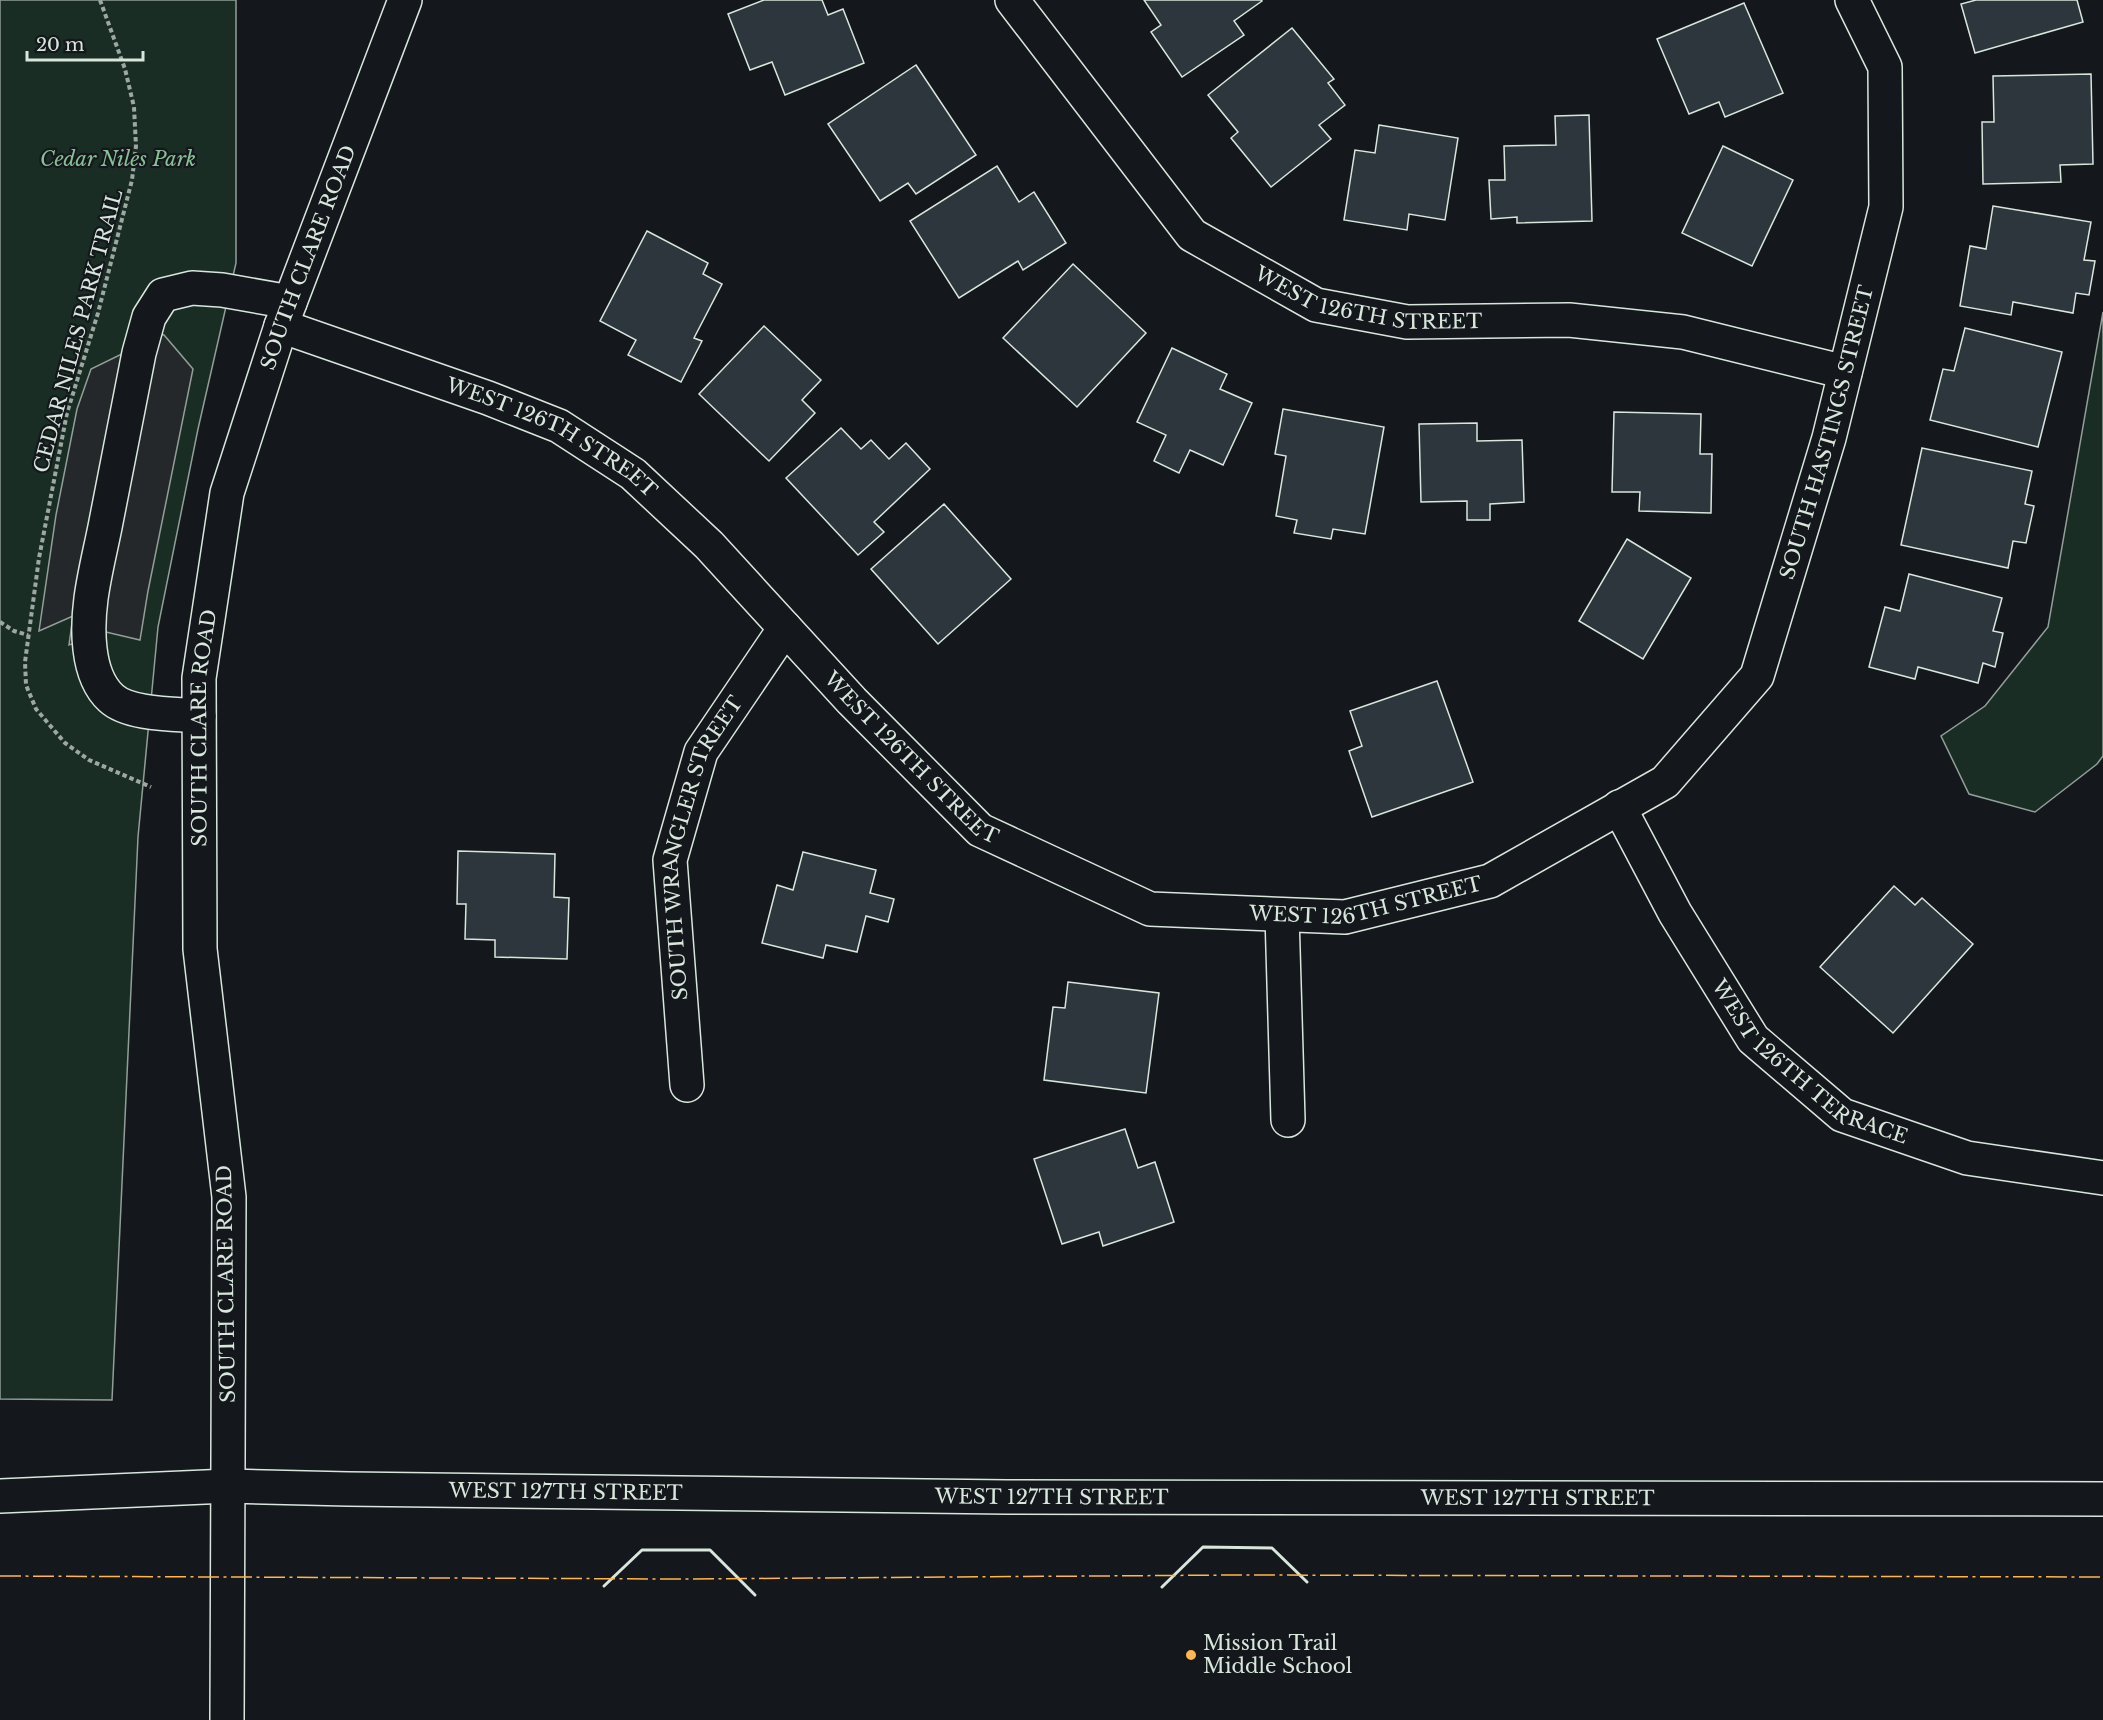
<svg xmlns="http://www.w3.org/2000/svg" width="2103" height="1720" viewBox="0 0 2103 1720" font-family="'Libre Baskerville',serif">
<rect width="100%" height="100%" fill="#14181c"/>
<g fill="#1a2d24" stroke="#939e99" stroke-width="1.5">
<path d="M0,0H236V263L198,429L158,627L138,837L112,1400L0,1399Z"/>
<path d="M2103,312V756L2097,764L2035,812L1969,794L1941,736L1985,706L2048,627Z"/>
</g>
<path fill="#24282b" stroke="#939e99" stroke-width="1.5" d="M131,329L164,335L193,369L148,591L140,640L106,632L69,645L73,616L39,631L56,515L77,409L91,369L126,352Z"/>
<g fill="#2c363c" stroke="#d8e6dc" stroke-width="1.5">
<path d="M764,0H822L828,15L843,9L864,63L785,95L772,62L750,70L728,14Z"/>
<path d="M1144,0H1261L1262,1L1234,21L1244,35L1182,77L1151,32L1161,25Z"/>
<path d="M1976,0H2077L2083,22L1975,53L1961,4Z"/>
<path d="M1744,3L1783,93L1725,117L1719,102L1689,114L1657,39Z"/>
<path d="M1292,28L1334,79L1328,83L1345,105L1319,125L1331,139L1271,187L1231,138L1238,132L1208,95Z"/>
<path d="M916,65L976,155L916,194L908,183L880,201L828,124Z"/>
<path d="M2091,74L2093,164L2060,165L2061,182L1983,184L1982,122H1994L1993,76Z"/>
<path d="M1589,115L1592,221L1517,223V217L1491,219L1489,180H1505L1504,146L1556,145L1555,116Z"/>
<path d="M1379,125L1458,138L1445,220L1409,214L1407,230L1344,220L1355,150L1375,153Z"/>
<path d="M1723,146L1793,180L1752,266L1682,233Z"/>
<path d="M997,166L1019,202L1034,192L1066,243L1023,270L1018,261L959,298L910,221Z"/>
<path d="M1993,206L2091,222L2084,260L2095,261L2089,295L2076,293L2073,313L2013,302L2011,315L1960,306L1970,246L1986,249Z"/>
<path d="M647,231L708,263L703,274L722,284L694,338L702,341L681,382L628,355L636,340L600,321Z"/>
<path d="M1073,264L1146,333L1077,407L1003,338Z"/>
<path d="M764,326L821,380L802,400L815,413L769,461L699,394Z"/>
<path d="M1965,328L2062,352L2038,447L1930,420L1943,369L1954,371Z"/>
<path d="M1172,348L1227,374L1220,389L1252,403L1223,465L1190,450L1179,473L1154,461L1166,435L1137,422Z"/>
<path d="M1283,409L1384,427L1365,534L1333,529L1331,539L1294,533L1297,520L1276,516L1286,456L1275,454Z"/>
<path d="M1614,412L1701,414L1700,454H1712L1711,513L1639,511L1640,492H1612Z"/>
<path d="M1477,423V441L1522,440L1524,502L1490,504V520H1467V501L1421,502L1419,424Z"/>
<path d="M841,428L861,449L871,440L889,459L906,443L930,469L874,522L884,532L858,555L786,478Z"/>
<path d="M1922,448L2032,471L2025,504L2034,506L2026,543L2013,541L2008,568L1901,545Z"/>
<path d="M944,504L1011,579L938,644L871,569Z"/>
<path d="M1627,539L1691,578L1643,659L1579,621Z"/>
<path d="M1909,574L2002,598L1993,631L2003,633L1995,667L1983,663L1978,683L1918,667L1915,679L1869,667L1885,607L1900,611Z"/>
<path d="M1437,681L1473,782L1372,817L1349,751L1362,746L1350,711Z"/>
<path d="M458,851L555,854L554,897L569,898L567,959L495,957V940L465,939L466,904H457Z"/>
<path d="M803,852L876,870L870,893L894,899L888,922L866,916L857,952L826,945L823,958L762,943L777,885L793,890Z"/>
<path d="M1894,886L1915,905L1922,898L1973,944L1893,1033L1820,967Z"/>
<path d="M1068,982L1159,993L1146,1093L1044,1080L1053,1007L1065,1008Z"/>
<path d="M1125,1129L1138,1168L1155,1162L1174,1222L1103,1246L1099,1232L1062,1244L1034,1159Z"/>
</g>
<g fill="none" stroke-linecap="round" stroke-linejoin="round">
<g stroke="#d8e6dc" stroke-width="36">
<g id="minor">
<path id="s1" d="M1012,0L1192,235L1316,305L1407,322L1569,320L1683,332L1845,372"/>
<path id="s2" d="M281,326L488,398L559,426L633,474L709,545L852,701L980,830L1150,909L1345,917L1490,881L1665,782L1757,676L1829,438L1886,207L1885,67L1852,0"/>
<path d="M199,716C176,714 129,715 111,698C98,686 92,666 90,649C85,608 97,567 105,527C116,469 128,411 139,353L149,317L163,295L192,288L222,290L290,302"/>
<path id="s3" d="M1619,807L1675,913L1753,1039L1842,1115L1967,1158L2103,1178"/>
<path d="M1282,915L1288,1120"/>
<path id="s4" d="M687,1085L670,860L701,752L785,628"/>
<path id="s5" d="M0,1496L228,1486L348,1489L1007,1497L2103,1499"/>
<path id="s6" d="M227,1720L229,1197L200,949L199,678L227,493L281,326L405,0"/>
</g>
</g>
<g stroke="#9da8a2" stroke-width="4" stroke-dasharray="4.5 3" stroke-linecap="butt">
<path d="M100,0L125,69L134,107L136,146L132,180L98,313L67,413L39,558L25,662L26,685L36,709L65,743L89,760L151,787"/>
<path d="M0,622L14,631L28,635"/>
</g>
<use href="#minor" stroke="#14181c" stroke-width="33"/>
<g stroke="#d8e6dc" stroke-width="3">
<path d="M604,1586L642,1550H710L755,1595"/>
<path d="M1162,1587L1203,1547L1272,1548L1307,1582"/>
</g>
<path stroke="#ffb74d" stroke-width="1.5" stroke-dasharray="21 4.5 3 4.5" stroke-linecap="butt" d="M0,1576L676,1579L1235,1575L2103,1577"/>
</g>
<circle fill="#ffb74d" stroke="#14181c" stroke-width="2" cx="1191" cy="1655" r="6"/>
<g text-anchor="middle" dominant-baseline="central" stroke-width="4.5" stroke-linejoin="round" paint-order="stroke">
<g font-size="20" font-style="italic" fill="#8ac095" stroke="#14181c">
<text x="118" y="159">Cedar Niles Park</text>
</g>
<g font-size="20" fill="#d8e6dc" stroke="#14181c">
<text stroke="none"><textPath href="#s6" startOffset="1480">SOUTH CLARE ROAD</textPath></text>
<text stroke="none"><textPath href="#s1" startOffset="488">WEST 126TH STREET</textPath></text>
<text transform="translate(78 331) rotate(-75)">CEDAR NILES PARK TRAIL</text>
<text stroke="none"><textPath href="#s2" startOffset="2008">SOUTH HASTINGS STREET</textPath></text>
<text stroke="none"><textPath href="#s2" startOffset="294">WEST 126TH STREET</textPath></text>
<text stroke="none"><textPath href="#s6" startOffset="994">SOUTH CLARE ROAD</textPath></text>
<text stroke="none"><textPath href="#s2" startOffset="782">WEST 126TH STREET</textPath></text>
<text stroke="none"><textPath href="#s4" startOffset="244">SOUTH WRANGLER STREET</textPath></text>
<text stroke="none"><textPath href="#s2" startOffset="1286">WEST 126TH STREET</textPath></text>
<text stroke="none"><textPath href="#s3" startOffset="327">WEST 126TH TERRACE</textPath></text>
<text transform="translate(226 1284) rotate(-91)">SOUTH CLARE ROAD</text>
<text stroke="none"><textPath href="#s5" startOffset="566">WEST 127TH STREET</textPath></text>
<text stroke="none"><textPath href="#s5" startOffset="1052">WEST 127TH STREET</textPath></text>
<text stroke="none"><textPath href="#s5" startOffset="1538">WEST 127TH STREET</textPath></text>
</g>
<g font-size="20" fill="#d8e6dc" stroke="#14181c" text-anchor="start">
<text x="1203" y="1643">Mission Trail<tspan x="1203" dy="23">Middle School</tspan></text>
</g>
</g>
<path d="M27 51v9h116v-9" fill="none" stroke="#d8e6dc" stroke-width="3"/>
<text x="36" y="51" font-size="18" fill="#d8e6dc" stroke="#14181c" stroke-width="4.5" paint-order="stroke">20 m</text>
</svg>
